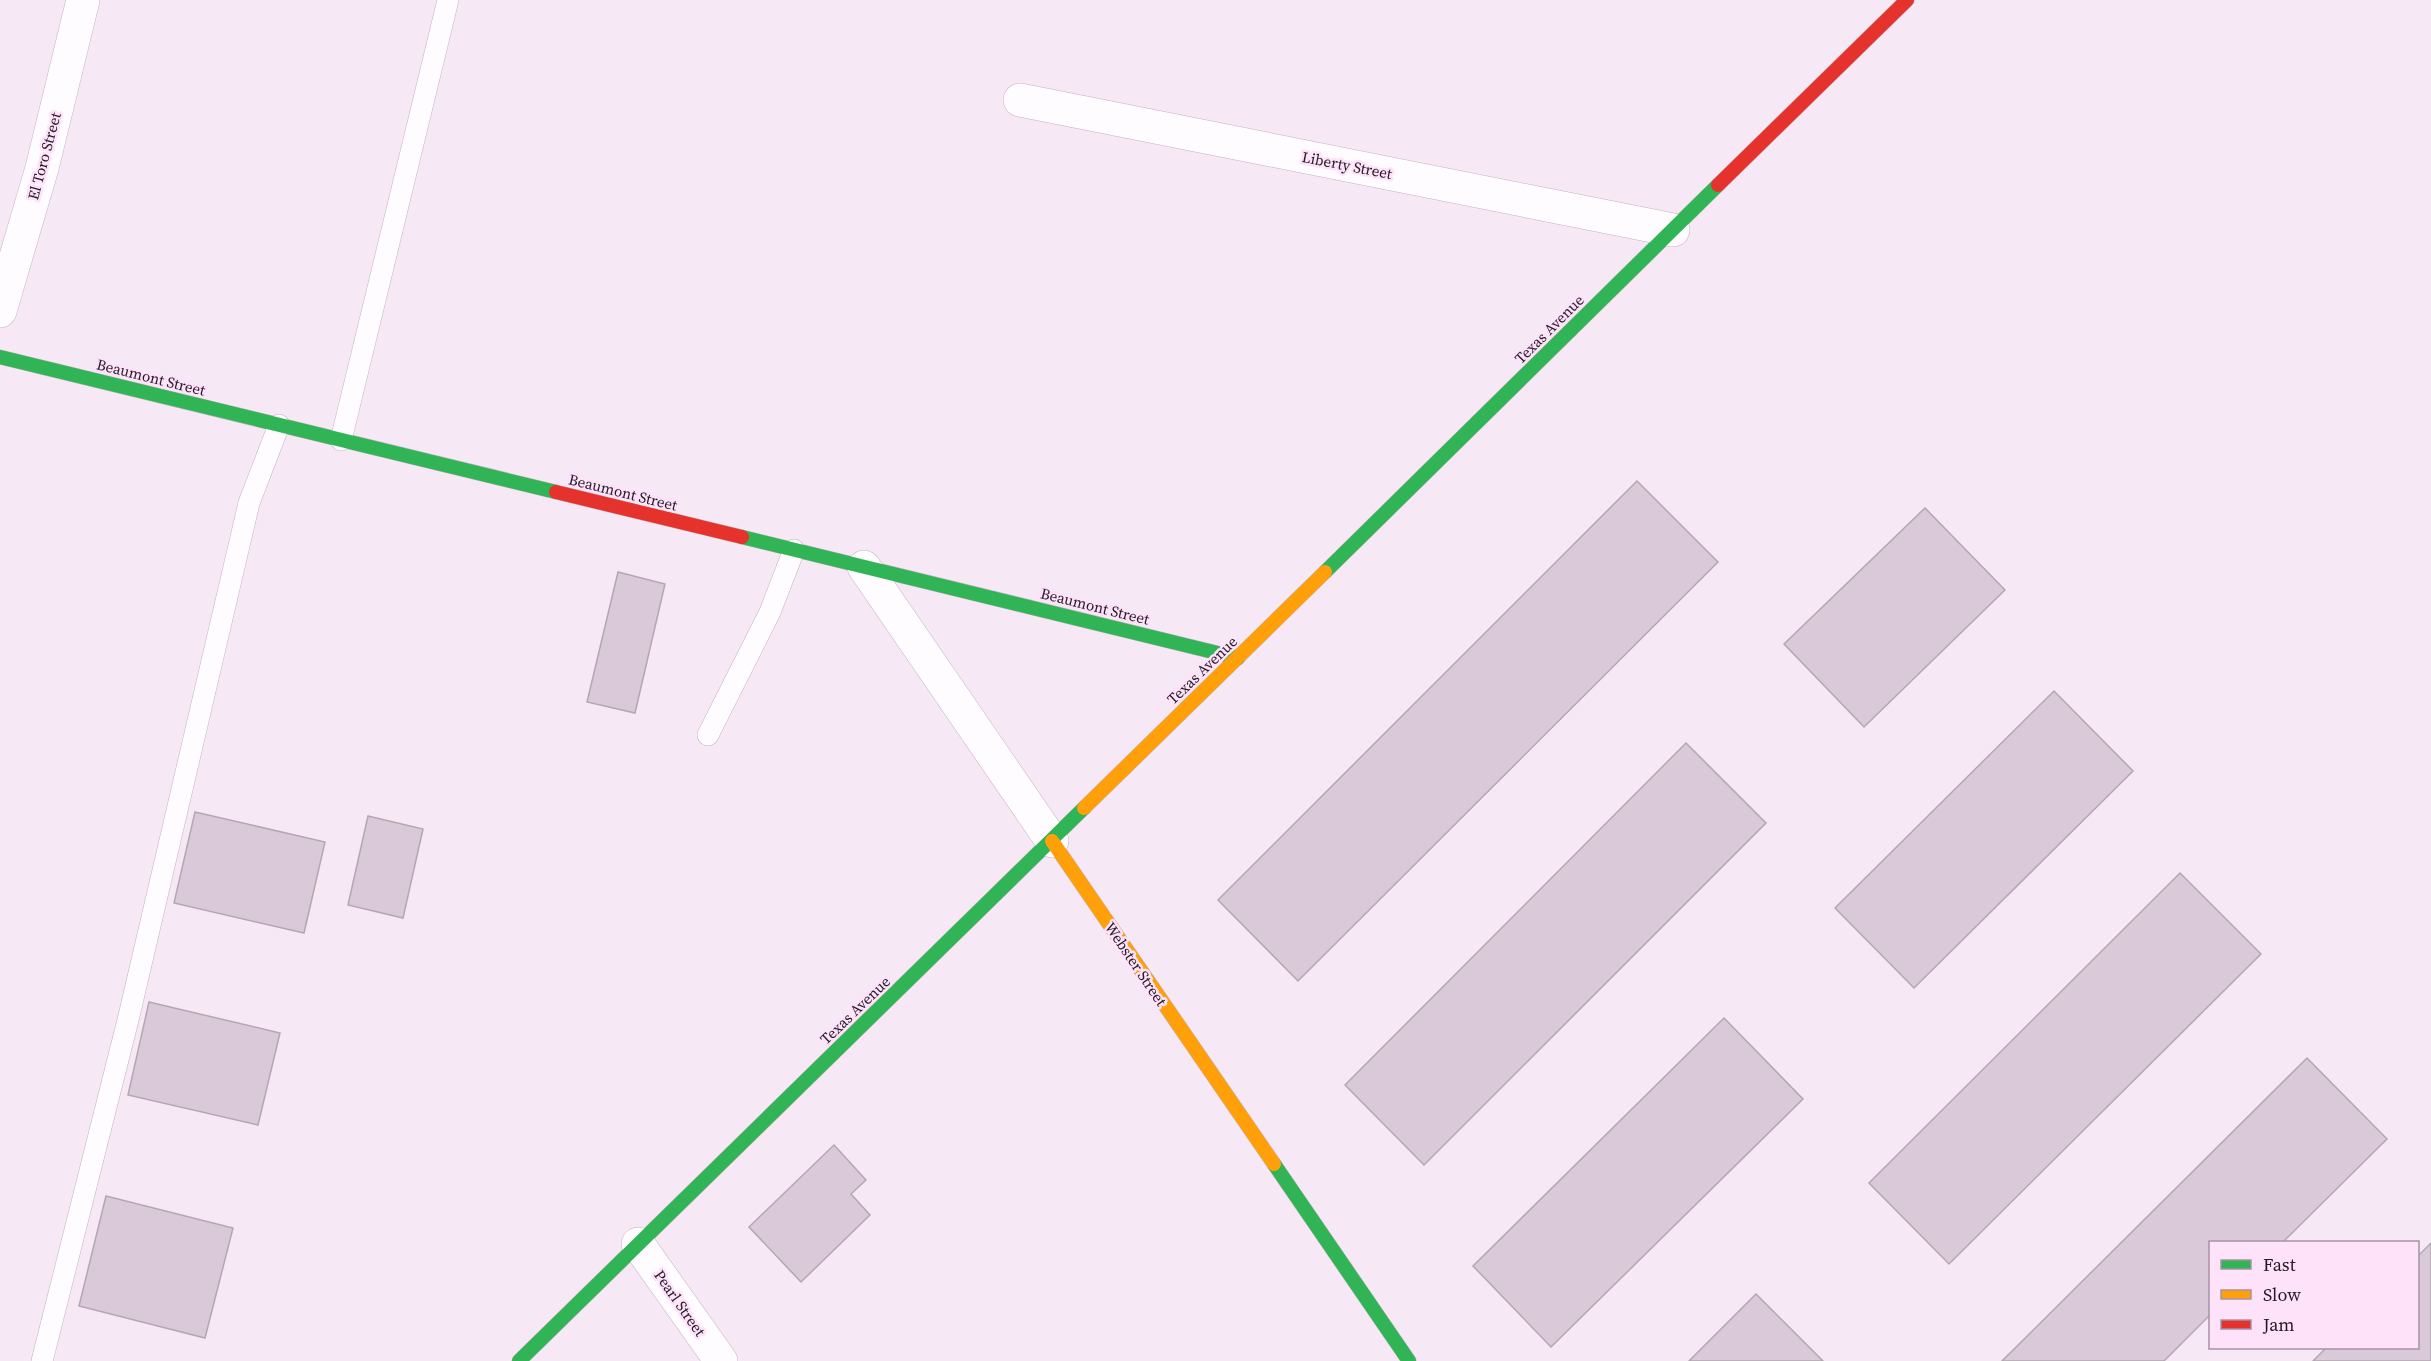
<svg xmlns="http://www.w3.org/2000/svg" width="2431" height="1361" viewBox="0 0 2431 1361" font-family="'Source Serif 4',serif">
<rect width="100%" height="100%" fill="#f7e8f5"/>
<g fill="#dac9d9" stroke="#b3a8b1" stroke-width="1.5">
<path d="M1637,481L1718,562L1298,981L1218,900Z"/>
<path d="M1925,508L2005,590L1864,727L1784,644Z"/>
<path d="M618,572L665,584L635,713L587,702Z"/>
<path d="M2054,691L2133,771L1914,988L1835,908Z"/>
<path d="M1686,743L1766,823L1424,1165L1345,1085Z"/>
<path d="M195,812L325,842L304,933L174,903Z"/>
<path d="M368,816L423,829L403,918L348,905Z"/>
<path d="M2180,873L2261,954L1949,1264L1869,1183Z"/>
<path d="M149,1002L280,1033L258,1125L128,1095Z"/>
<path d="M1724,1018L1803,1099L1551,1347L1473,1266Z"/>
<path d="M2307,1058L2387,1139L2283,1242H2210V1315L2164,1361H2002Z"/>
<path d="M834,1145L866,1180L851,1194L870,1215L801,1282L749,1227Z"/>
<path d="M106,1196L233,1228L205,1338L79,1306Z"/>
<path d="M2431,1243V1361H2313L2326,1348H2418V1256Z"/>
<path d="M1756,1294L1823,1361H1689Z"/>
</g>
<g fill="none" stroke-linecap="round" stroke-linejoin="round">
<g stroke="#bfb4bf" stroke-width="22">
<g id="lane">
<path d="M341,440L448,0"/>
<path d="M708,735L770,612L794,550"/>
<path d="M42,1361L128,1020L249,503L279,425"/>
</g>
</g>
<g stroke="#bfb4bf" stroke-width="34">
<g id="street">
<path d="M1020,100L1673,230"/>
<path d="M0,311L42,168L83,0"/>
<path d="M864,567L1052,841"/>
<path d="M638,1244L721,1361"/>
</g>
</g>
<g stroke="#bfb4bf" stroke-width="15">
<g id="fast">
<path d="M0,357L556,492"/>
<path d="M742,537L1238,658"/>
<path d="M1325,572L1718,185"/>
<path d="M1274,1164L1409,1361"/>
<path d="M519,1361L1084,808"/>
</g>
</g>
<g stroke="#bfb4bf" stroke-width="15">
<g id="slow">
<path d="M1084,808L1325,572"/>
<path d="M1052,841L1274,1164"/>
</g>
</g>
<g stroke="#bfb4bf" stroke-width="15">
<g id="jam">
<path d="M1718,185L1907,0"/>
<path d="M556,492L742,537"/>
</g>
</g>
<use href="#lane" stroke="#fefcfe" stroke-width="21"/>
<use href="#street" stroke="#fefcfe" stroke-width="33"/>
<use href="#fast" stroke="#30b455" stroke-width="14"/>
<use href="#slow" stroke="#ff9f0a" stroke-width="14"/>
<use href="#jam" stroke="#e5322d" stroke-width="14"/>
</g>
<g text-anchor="middle" dominant-baseline="central" stroke-width="5" stroke-linejoin="round" paint-order="stroke">
<g font-size="15" fill="#241a23" stroke="#fde2fa">
<text transform="translate(44 156) rotate(-75)">El Toro Street</text>
<text transform="translate(1347 165) rotate(11)">Liberty Street</text>
<text transform="translate(1549 329) rotate(-45)">Texas Avenue</text>
<text transform="translate(151 377) rotate(14)">Beaumont Street</text>
<text transform="translate(623 492) rotate(14)">Beaumont Street</text>
<text transform="translate(1095 606) rotate(14)">Beaumont Street</text>
<text transform="translate(1202 670) rotate(-44)">Texas Avenue</text>
<text transform="translate(1136 964) rotate(56)">Webster Street</text>
<text transform="translate(855 1010) rotate(-44)">Texas Avenue</text>
<text transform="translate(680 1303) rotate(55)">Pearl Street</text>
</g>
</g>
<rect x="2209" y="1241" width="210" height="108" fill="#fde2fa" stroke="#a692a4" stroke-width="1.5"/>
<rect x="2221" y="1260" width="30" height="9" fill="#30b455" stroke="#a692a4" stroke-width="1.5"/>
<text x="2263" y="1271" font-size="18" fill="#241a23">Fast</text>
<rect x="2221" y="1290" width="30" height="9" fill="#ff9f0a" stroke="#a692a4" stroke-width="1.5"/>
<text x="2263" y="1301" font-size="18" fill="#241a23">Slow</text>
<rect x="2221" y="1320" width="30" height="9" fill="#e5322d" stroke="#a692a4" stroke-width="1.5"/>
<text x="2263" y="1331" font-size="18" fill="#241a23">Jam</text>
</svg>
